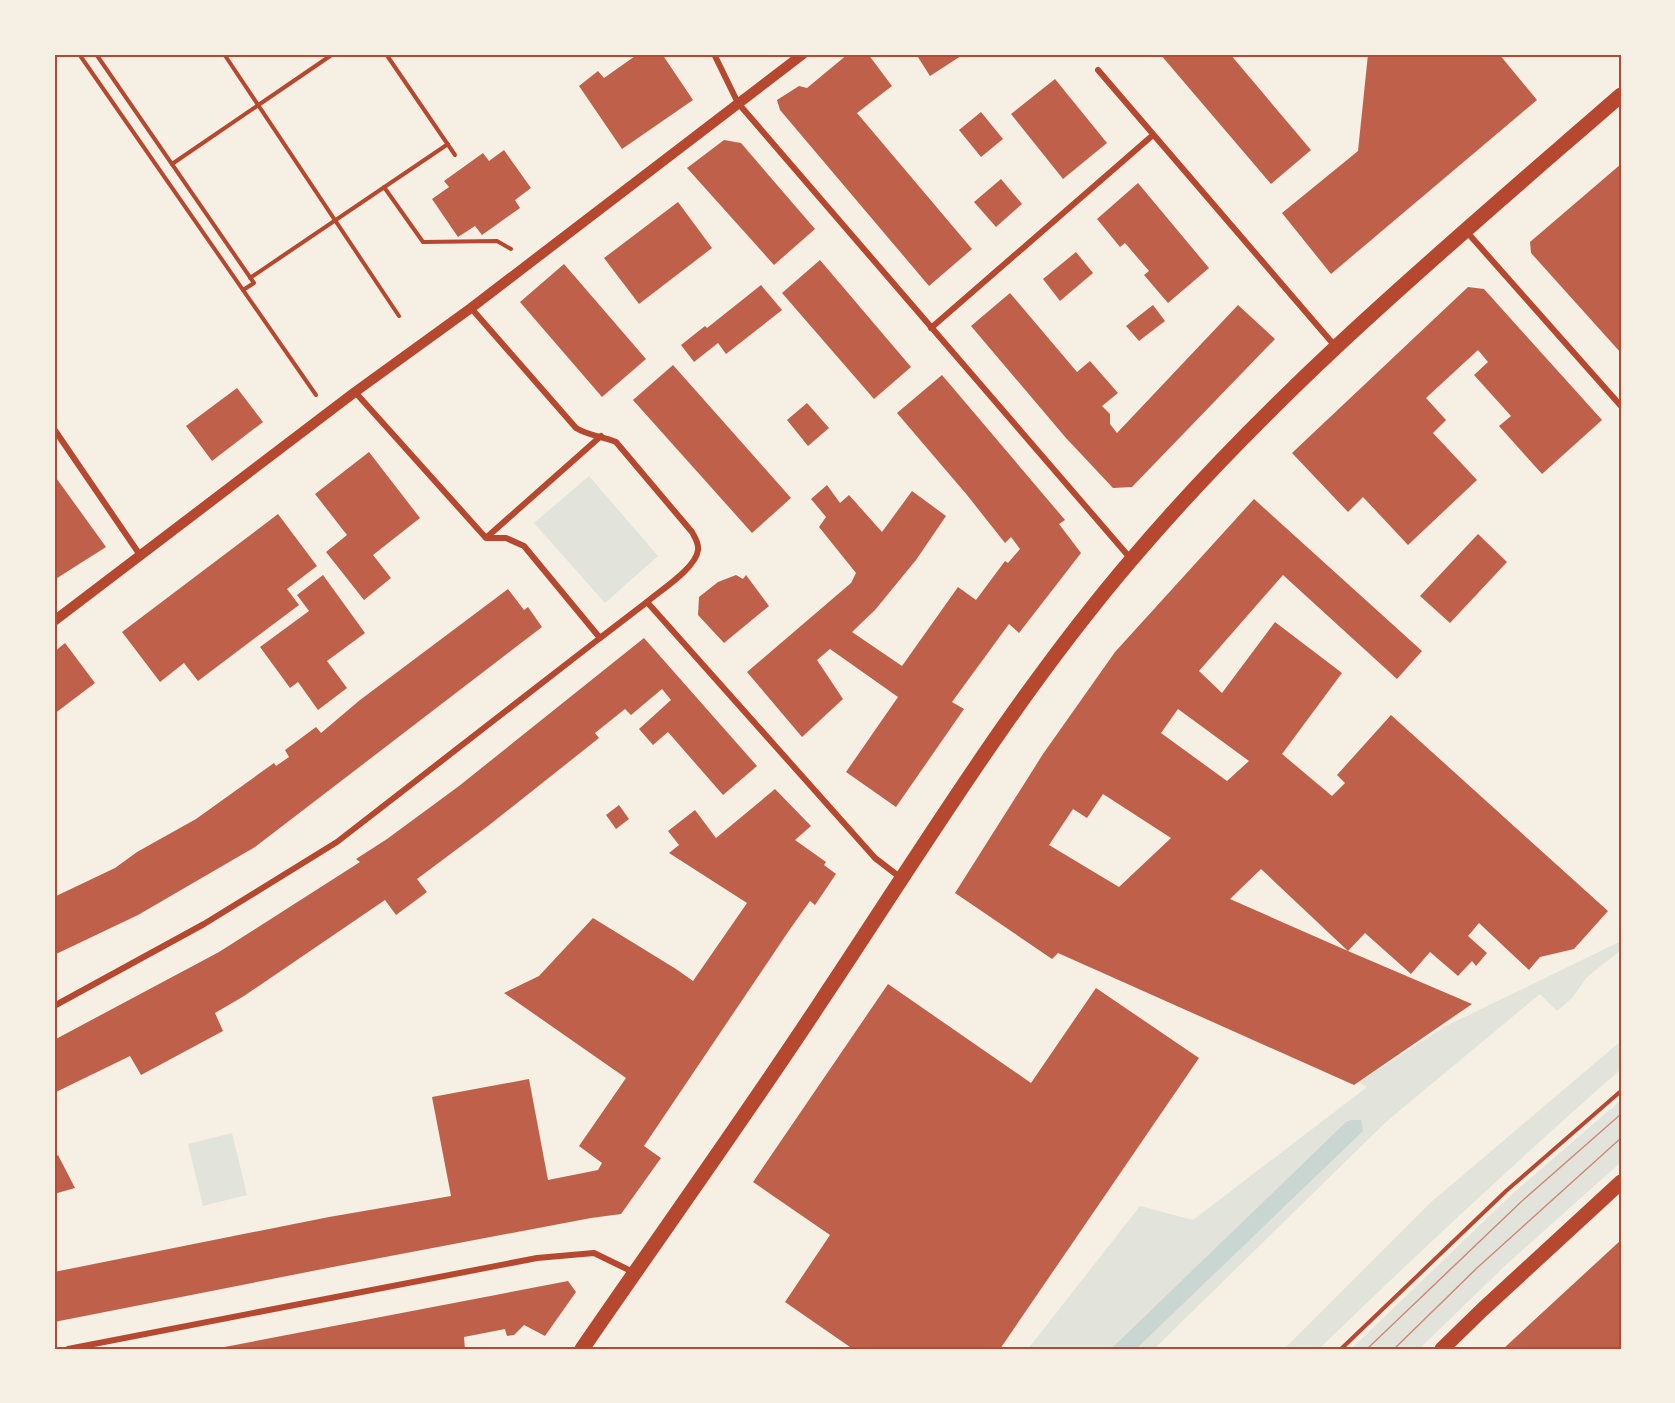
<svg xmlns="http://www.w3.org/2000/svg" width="1675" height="1403" viewBox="0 0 1675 1403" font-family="'Open Sans',sans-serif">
<rect width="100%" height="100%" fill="#f6efe4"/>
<g fill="#e2e4dc">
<path d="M589,476L658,556L605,603L534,523Z"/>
<path d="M1621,941V950L1587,977L1572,998L1557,1011L1540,994L1387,1121L1154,1349H1028L1140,1206L1193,1220L1367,1087L1359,1082L1444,1027Z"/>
<path d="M1621,1041V1069C1518,1160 1418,1253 1319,1349H1284L1430,1203Z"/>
<path d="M1621,1100V1162L1508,1263L1419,1349H1351L1512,1194Z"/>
<path d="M232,1133L247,1195L203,1206L188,1144Z"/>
</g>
<path fill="#c9d6d2" d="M1351,1120H1361L1363,1131L1136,1349H1111L1346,1122Z"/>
<g fill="#bf614a" fill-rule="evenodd">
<path d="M638,54H662L693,100L622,149L579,86L598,71L604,78Z"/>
<path d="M848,54H868L892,86L857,113L972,249L929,286L780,110L777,100L799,86L807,88Z"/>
<path d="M916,54H964L930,76Z"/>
<path d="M1160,54H1230L1311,150L1271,184Z"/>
<path d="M1368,54H1499L1537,100L1331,274L1282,213L1358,151Z"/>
<path d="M1055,79L1107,143L1063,179L1011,114Z"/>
<path d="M981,112L1003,139L981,157L959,130Z"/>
<path d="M724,140L741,143L815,229L774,265L687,168Z"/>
<path d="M504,150L531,188L515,200L520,208L482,235L475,226L458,237L432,199L449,187L444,181L483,153L489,161Z"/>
<path d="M1621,164V353L1531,253L1530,242Z"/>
<path d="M1001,179L1022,204L996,227L974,202Z"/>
<path d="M1138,183L1209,268L1168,303L1144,275L1149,271L1125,243L1120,247L1097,219Z"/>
<path d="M678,202L712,248L639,304L604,258Z"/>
<path d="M1076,252L1093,273L1060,301L1043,279Z"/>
<path d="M820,260L911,367L874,399L782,293Z"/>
<path d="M564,264L646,359L602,397L520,302Z"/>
<path d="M761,285L782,310L726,354L718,343L694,362L681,345L705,326L707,328Z"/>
<path d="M1468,287L1484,289L1602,420L1542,474L1499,426L1511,416L1474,375L1488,362L1478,350L1426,398L1446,420L1433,433L1477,480L1408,545L1363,497L1348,512L1292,453Z"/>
<path d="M1010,293L1077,372L1090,361L1118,393L1102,406L1110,414V424L1117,433L1238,305L1275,339L1132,487L1113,488L1066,438L971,326Z"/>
<path d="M1153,305L1165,321L1139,341L1126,326Z"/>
<path d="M673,365L791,498L752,533L633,400Z"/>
<path d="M942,375L1065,520L1059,524L1081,553L1019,633L1009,624L952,702L964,709L896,807L846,772L898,697L830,649L817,660L843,699L802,737L747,672L851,583L856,573L819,527L826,517L811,499L827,485L840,503L849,495L882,532L912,491L946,516L916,560L875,610L852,632L902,666L958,587L976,600L1005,561L1008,563L1020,549L1011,537L1005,543L967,495L897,413Z"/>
<path d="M237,388L263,422L212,461L186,426Z"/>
<path d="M807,403L829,428L808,446L787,420Z"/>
<path d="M369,452L420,518L373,555L391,578L364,600L326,552L347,535L315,494Z"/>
<path d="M54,475L106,547L54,580Z"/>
<path d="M1254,499L1422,651L1397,679L1283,575L1199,671L1222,693L1275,622L1342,673L1282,754L1332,796L1345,783L1337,775L1391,715L1608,911L1574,949L1540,957L1529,970L1479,923L1468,936L1487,953L1476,966L1472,961L1458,976L1430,952L1411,974L1365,933L1348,951L1472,1004L1354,1085L1058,953L1052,959L955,893L1043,754L1115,652ZM1178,709L1249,761L1227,781L1161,733ZM1103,794L1171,838L1119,887L1049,845L1073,809L1087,818ZM1261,869L1348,951L1230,899Z"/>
<path d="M278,514L317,566L287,589L299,605L198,681L184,663L160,682L122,632Z"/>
<path d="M1478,534L1507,562L1450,623L1420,596Z"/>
<path d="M323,575L365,633L327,661L347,688L318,710L298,682L290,688L260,647L309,611L297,595Z"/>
<path d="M736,575L743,579L746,575L769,606L724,643L698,615L699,597L718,582Z"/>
<path d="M508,589L524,610L528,607L542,627L255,847L138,915L54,955V897L115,868L137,852L196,819L274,763L276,766L289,757L285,750L316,727L321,733L360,700Z"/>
<path d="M644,638L757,766L723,795L668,732L653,745L639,729L671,700L662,689L631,715L625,709L595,733L599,738L488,826L417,879L427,892L396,915L385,900L244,996L215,1013L223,1031L141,1075L130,1056L54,1093V1040L219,952L360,862L356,859L387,839L459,786Z"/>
<path d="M65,643L95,683L54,714V652Z"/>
<path d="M775,789L811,826L795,840L826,862L824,865L836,874L815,905L810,901L788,932L644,1146L661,1158L621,1214L591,1218L338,1266L54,1322V1272L329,1217L451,1196L432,1097L529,1079L548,1180L598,1170L602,1163L579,1146L626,1078L504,993L539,976L593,918L676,969L693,981L747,903L669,853L679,845L668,831L695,810L716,838Z"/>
<path d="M619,805L629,819L616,829L606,815Z"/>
<path d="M888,984L1031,1083L1096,988L1199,1058L1000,1349H849L850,1347L785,1302L830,1235L753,1182Z"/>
<path d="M58,1155L75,1188L54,1194V1157Z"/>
<path d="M1621,1240V1349H1503Z"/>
<path d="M568,1281L576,1292L545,1336L524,1325L514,1335L507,1336L505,1329L464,1337L465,1349H214Z"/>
</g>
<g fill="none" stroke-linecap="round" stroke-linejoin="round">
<g stroke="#b5482f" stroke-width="4">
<path d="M79,54L316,395"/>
<path d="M96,54L254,283L243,290"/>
<path d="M224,54L399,316"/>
<path d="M386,54L455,155"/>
<path d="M172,164L333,54"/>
<path d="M384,187L423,242L497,241L511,249"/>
<path d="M250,278L448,144"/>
<path d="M1341,1349L1506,1191L1621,1091"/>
</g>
<g stroke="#b5482f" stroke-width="6">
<path d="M714,54L738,103L1131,559"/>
<path d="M1098,70L1335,346"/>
<path d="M1466,231L1621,406"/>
<path d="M471,308L576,428C589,436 602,436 616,442L692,532C695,538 699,543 698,550C696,568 661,590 647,602"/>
<path d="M931,328L1153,135"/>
<path d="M355,392L486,538H506L524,546L600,638L647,602L875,858L901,878"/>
<path d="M54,429L140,555"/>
<path d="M487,537L601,436"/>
<path d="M54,1006L204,924L337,842L600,638"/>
<path d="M68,1349L537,1258L594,1253L633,1272"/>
</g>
<path stroke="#b5482f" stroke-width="10" d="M54,621L355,392L471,308L803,54"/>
<g stroke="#b5482f" stroke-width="15">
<path d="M582,1349C661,1234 743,1120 820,1003C920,853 1014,697 1132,559C1278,387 1451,243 1621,95"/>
<path d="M1442,1349L1482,1310L1621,1182"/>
</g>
<g stroke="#cf8b77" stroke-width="1.5">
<path d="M1367,1349L1522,1201L1621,1114"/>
<path d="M1394,1349L1477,1268L1621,1138"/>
</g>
</g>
<rect width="1675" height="1403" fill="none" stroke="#f6efe4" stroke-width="111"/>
<rect x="56" y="56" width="1564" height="1292" fill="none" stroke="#b5482f" stroke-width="2"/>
</svg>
